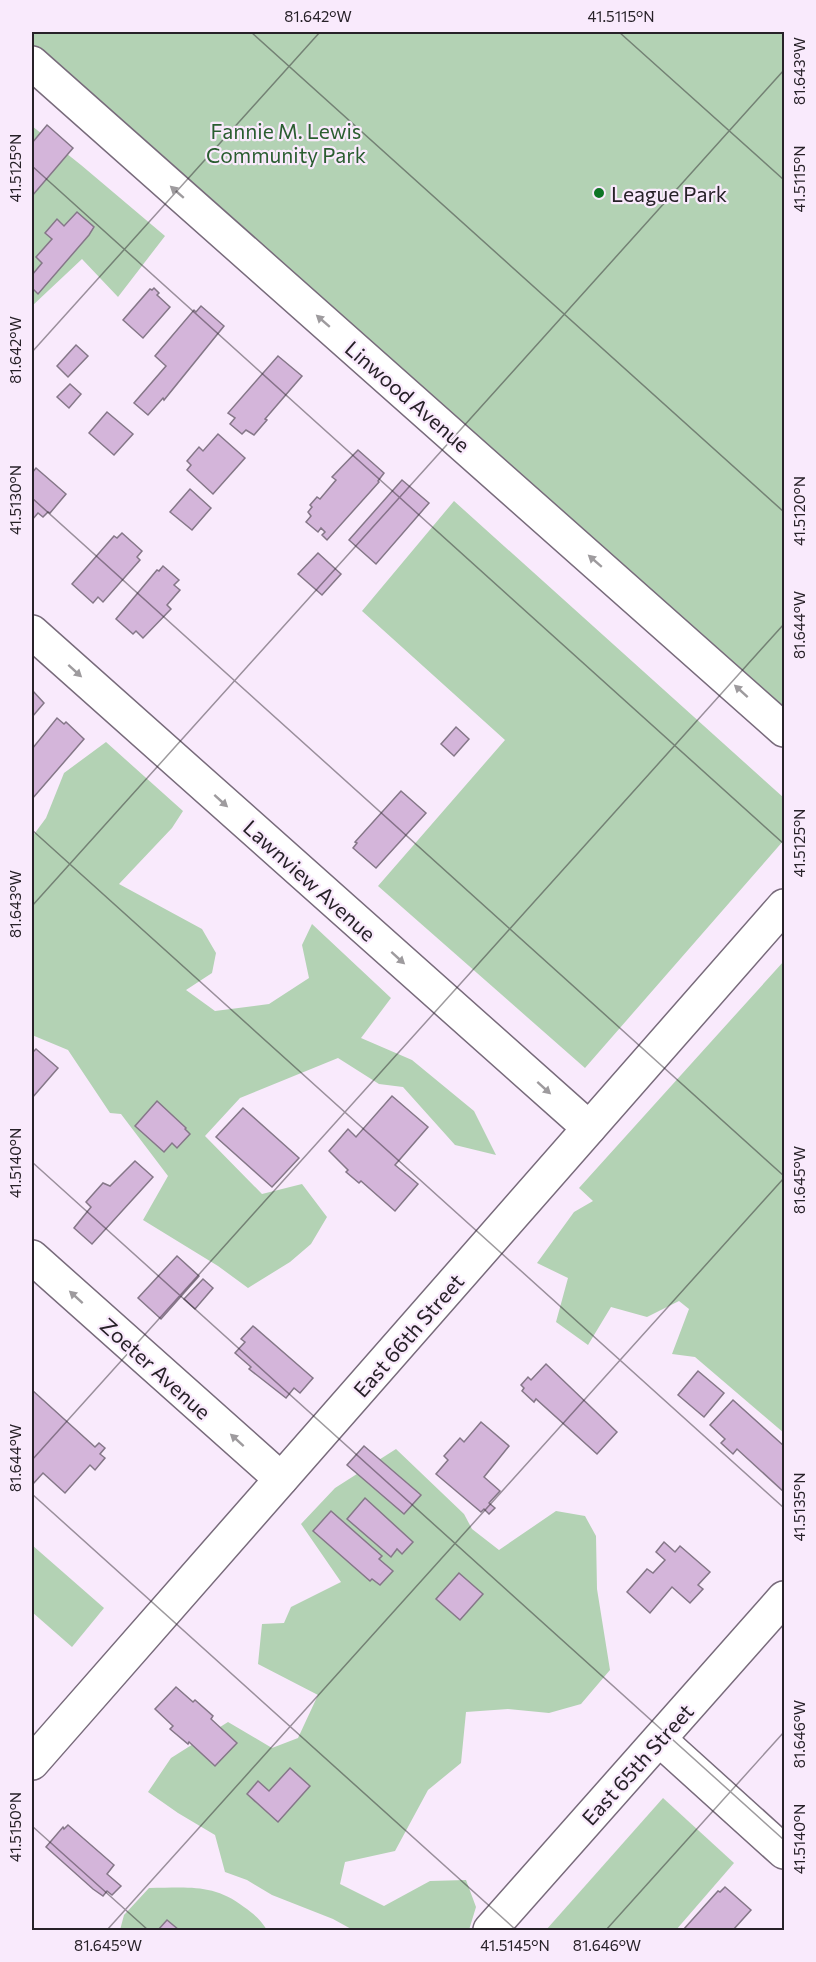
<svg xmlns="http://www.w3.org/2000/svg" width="816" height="1962" viewBox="0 0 816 1962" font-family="Commissioner,sans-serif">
<rect width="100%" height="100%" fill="#f9eafc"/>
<g fill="#b3d2b4">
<path d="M32,32H784V731L32,63Z"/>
<path d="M32,126L81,165L165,236L118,297L82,259L32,306Z"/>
<path d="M454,501L784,798V840L585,1068L378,886L505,740L362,611Z"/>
<path d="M106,742L183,811L172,828L119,884L202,929L216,953L212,973L186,990L215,1011L269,1004L309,978L302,945L312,924L391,998L361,1038L412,1060L474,1111L496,1155L455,1145L403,1087L379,1084L338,1058L240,1098L205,1136L262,1194L302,1184L327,1217L311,1244L290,1262L248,1288L218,1266L143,1220L168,1176L121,1114L110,1113L68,1050L32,1035V837L46,818L64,773Z"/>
<path d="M784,961V1433L695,1357L672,1354L689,1309L679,1301L647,1317L611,1307L588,1345L556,1322L568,1278L537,1263L574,1212L593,1201L579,1188Z"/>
<path d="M396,1449L464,1514L472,1529L499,1550L556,1511L585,1516L596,1536L597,1589L610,1670L581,1704L549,1713L508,1709L466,1712L461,1763L428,1790L395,1851L345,1862L340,1884L384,1906L430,1881L466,1880L476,1907L469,1930H353L333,1919L272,1895L247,1880L225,1872L215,1835L178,1813L148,1792L171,1758L228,1722L272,1748L298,1738L318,1695L258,1664L262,1624L284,1623L291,1607L341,1582L301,1524L335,1488Z"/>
<path d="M32,1545L104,1608L72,1647L32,1612Z"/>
<path d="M663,1798L734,1863L676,1930H546Z"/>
<path d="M149,1888C186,1888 213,1883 244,1907C254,1914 261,1920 267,1930H120L124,1915Z"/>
</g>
<g fill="#d4b5da" stroke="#857788" stroke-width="1.5">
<path d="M47,125L73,148L32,196V143Z"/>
<path d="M77,212L94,227L89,235L38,294L32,288V275L42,263L36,257L52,239L45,233L57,219L64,226Z"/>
<path d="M154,288L159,293L157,295L170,307L143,338L123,320L150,289L152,290Z"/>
<path d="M201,306L224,326L164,400L163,398L148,415L134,403L166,366L155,356L194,310L196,312Z"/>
<path d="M76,345L88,356L68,377L57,366Z"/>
<path d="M278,356L302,376L265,419L267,420L254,435L246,430L242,434L230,424L235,418L228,413Z"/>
<path d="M70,384L81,394L69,408L57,397Z"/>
<path d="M107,412L133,434L114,455L89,433Z"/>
<path d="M218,434L245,458L213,494L187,470L191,465L187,461L199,447L203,451Z"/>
<path d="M358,450L384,473L378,481L379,482L327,540L322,535L325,532L321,528L318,532L306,522L311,516L308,512L312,507L310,505L317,497L320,499L336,480L332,477Z"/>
<path d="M36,468L66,494L50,513L48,512L43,517L38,513L32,520V473Z"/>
<path d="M402,480L429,503L376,564L349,540Z"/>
<path d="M190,489L211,508L192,530L170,512Z"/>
<path d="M122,533L142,551L137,557L140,560L103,602L98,597L93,603L72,584L114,536L117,538Z"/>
<path d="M318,553L341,574L322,595L298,574Z"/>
<path d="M163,566L179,580L174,585L180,590L167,605L171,609L143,638L136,631L133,634L116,619L157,570L159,571Z"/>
<path d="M32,690L44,703L32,717Z"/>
<path d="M57,718L64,724L66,722L84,739L32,799V749Z"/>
<path d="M456,727L469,739L454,756L441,744Z"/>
<path d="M401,791L426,813L376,868L353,848L357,843L355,842Z"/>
<path d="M36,1049L58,1068L32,1098V1053Z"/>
<path d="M392,1096L428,1127L395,1165L418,1184L395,1211L361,1181L359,1183L346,1172L348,1170L329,1151L348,1129L356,1137Z"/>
<path d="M157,1101L186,1128L185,1129L190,1134L177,1148L172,1143L164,1152L135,1126Z"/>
<path d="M243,1108L299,1158L272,1187L216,1137Z"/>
<path d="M135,1161L153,1177L92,1244L74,1228L91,1207L86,1202L103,1183L110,1186Z"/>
<path d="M177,1256L199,1276L161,1319L138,1298Z"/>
<path d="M203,1279L213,1288L195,1309L184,1299Z"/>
<path d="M253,1326L313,1378L300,1393L294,1388L286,1398L249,1369L251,1367L235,1353L245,1342L241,1339Z"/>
<path d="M546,1364L617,1432L597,1454L536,1399L534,1402L522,1391L524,1388L521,1385L528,1377L531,1380Z"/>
<path d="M698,1371L724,1393L704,1417L678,1395Z"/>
<path d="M32,1390L95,1447L99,1443L105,1448L100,1454L105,1458L95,1470L90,1465L65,1493L43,1473L32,1485Z"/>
<path d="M733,1400L784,1446V1492L737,1449L733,1454L721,1443L725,1439L710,1425Z"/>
<path d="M481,1422L509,1446L484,1477L500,1491L489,1503L495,1508L489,1514L484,1509L481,1512L436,1474L448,1460L444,1456L460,1438L464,1442Z"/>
<path d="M364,1446L421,1495L404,1514L347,1465Z"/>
<path d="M365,1498L413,1542L402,1554L397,1549L391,1557L347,1519Z"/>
<path d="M331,1511L382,1556L379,1559L393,1571L380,1585L372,1579L370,1581L313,1531Z"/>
<path d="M664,1542L675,1552L680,1546L710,1572L698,1585L703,1589L690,1603L672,1587L650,1613L627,1592L647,1569L653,1573L665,1560L656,1552Z"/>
<path d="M459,1573L483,1594L460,1620L436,1599Z"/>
<path d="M176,1687L193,1702L195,1700L213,1716L211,1719L237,1743L215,1766L189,1742L188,1744L170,1729L173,1726L155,1709Z"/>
<path d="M290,1768L310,1786L278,1822L247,1794L258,1781L269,1791Z"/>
<path d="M68,1825L114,1865L107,1874L121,1886L112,1895L107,1891L103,1896L93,1889L46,1847L63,1827L64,1829Z"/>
<path d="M725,1887L751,1910L733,1930H683L718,1891L720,1892Z"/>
<path d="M167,1920L179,1930H158Z"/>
</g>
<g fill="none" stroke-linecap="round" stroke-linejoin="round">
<g stroke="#786b7b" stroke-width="36">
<g id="minor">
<path d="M32,63L784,730"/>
<path d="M32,632L589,1128"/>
<path d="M32,1257L281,1479"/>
<path d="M660,1740L784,1852"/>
<path d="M32,1763L784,906"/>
</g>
</g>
<g stroke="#786b7b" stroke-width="36">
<path id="tertiary" d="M490,1930L784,1598"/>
</g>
<use href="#minor" stroke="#fff" stroke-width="33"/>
<use href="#tertiary" stroke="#fff" stroke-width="33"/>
</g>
<defs><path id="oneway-solid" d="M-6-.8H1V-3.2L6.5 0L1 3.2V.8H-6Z" transform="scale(1.5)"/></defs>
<g fill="#9e9b9e">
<use href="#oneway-solid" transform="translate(177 192) rotate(-139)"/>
<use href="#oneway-solid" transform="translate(323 321) rotate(-139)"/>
<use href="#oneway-solid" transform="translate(595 561) rotate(-139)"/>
<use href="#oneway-solid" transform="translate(75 671) rotate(42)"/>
<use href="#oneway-solid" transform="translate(741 691) rotate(-138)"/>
<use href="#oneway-solid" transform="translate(221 801) rotate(42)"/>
<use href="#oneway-solid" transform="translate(398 958) rotate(42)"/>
<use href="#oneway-solid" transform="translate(544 1088) rotate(42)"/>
<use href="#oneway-solid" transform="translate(76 1297) rotate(-138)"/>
<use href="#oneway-solid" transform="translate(237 1440) rotate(-138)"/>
</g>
<path fill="none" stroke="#272128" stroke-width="1.5" stroke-opacity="0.45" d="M251,32L784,512M619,32L784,180M32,166L784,844M32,352L320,32M32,498L784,1176M32,830L784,1508M32,906L784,70M32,1162L784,1840M32,1460L784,624M32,1494L516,1930M32,1826L148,1930M107,1930L784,1178M606,1930L784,1732"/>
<circle fill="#0e7425" stroke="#f9eafc" stroke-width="2" cx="599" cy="193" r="6"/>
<g text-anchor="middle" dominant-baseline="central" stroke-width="4.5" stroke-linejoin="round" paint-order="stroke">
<g font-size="21" fill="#2a5d30" stroke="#f9eafc">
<text x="286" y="130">Fannie M. Lewis<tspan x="286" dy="24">Community Park</tspan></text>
</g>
<g font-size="21" fill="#272128" stroke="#f9eafc" text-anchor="start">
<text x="611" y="193">League Park</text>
</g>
<g font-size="21" fill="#272128" stroke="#f9eafc">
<text transform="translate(408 396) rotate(41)">Linwood Avenue</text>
<text transform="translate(310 880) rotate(42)">Lawnview Avenue</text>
<text transform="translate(408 1335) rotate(-49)">East 66th Street</text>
<text transform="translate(156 1368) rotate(42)">Zoeter Avenue</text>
<text transform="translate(637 1764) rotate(-48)">East 65th Street</text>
</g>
</g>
<rect width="816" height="1962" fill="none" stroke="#f9eafc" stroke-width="66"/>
<rect x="33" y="33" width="750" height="1896" fill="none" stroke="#272128" stroke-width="2"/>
<g font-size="15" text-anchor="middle" fill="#272128">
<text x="318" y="22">81.642°W</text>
<text x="621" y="22">41.5115°N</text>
<text transform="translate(800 71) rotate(-90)" y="5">81.643°W</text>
<text transform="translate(16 168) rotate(-90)" y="5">41.5125°N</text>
<text transform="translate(800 179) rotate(-90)" y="5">41.5115°N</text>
<text transform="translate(16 350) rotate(-90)" y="5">81.642°W</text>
<text transform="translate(16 500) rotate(-90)" y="5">41.5130°N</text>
<text transform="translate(800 511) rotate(-90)" y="5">41.5120°N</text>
<text transform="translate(800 625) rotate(-90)" y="5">81.644°W</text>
<text transform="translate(800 843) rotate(-90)" y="5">41.5125°N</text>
<text transform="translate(16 904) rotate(-90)" y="5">81.643°W</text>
<text transform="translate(16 1163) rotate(-90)" y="5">41.5140°N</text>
<text transform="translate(800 1180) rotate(-90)" y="5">81.645°W</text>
<text transform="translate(16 1458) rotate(-90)" y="5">81.644°W</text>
<text transform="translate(800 1507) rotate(-90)" y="5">41.5135°N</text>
<text transform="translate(800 1734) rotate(-90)" y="5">81.646°W</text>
<text transform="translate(16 1827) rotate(-90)" y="5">41.5150°N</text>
<text transform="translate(800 1839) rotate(-90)" y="5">41.5140°N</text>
<text x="108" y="1951">81.645°W</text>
<text x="515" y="1951">41.5145°N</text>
<text x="607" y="1951">81.646°W</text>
</g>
</svg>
